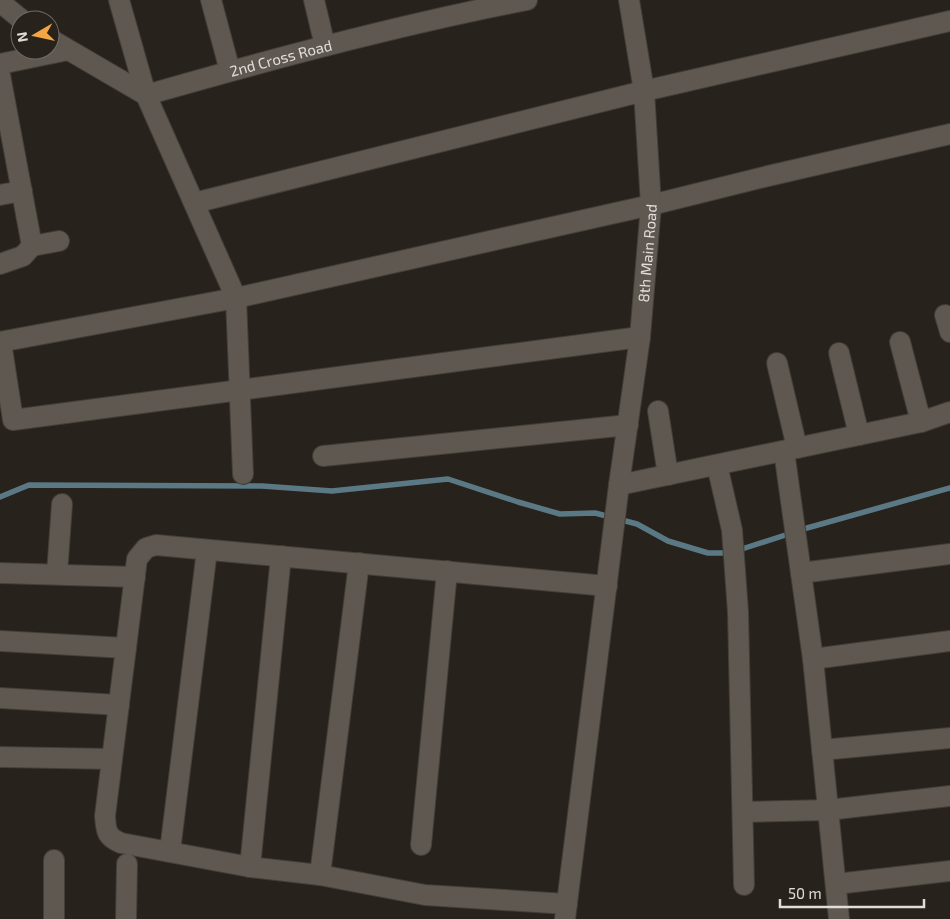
<svg xmlns="http://www.w3.org/2000/svg" width="950" height="919" viewBox="0 0 950 919" font-family="'Exo 2',sans-serif">
<rect width="100%" height="100%" fill="#27221b"/>
<g fill="none" stroke-linecap="round" stroke-linejoin="round">
<path stroke="#5a7985" stroke-width="5.5" d="M0,497L29,485L262,486L332,491L448,479L518,502L560,514L595,513L637,524L668,541L708,553H724L745,548L807,528L950,488"/>
<g stroke="#423e38" stroke-width="22">
<g id="minor">
<path d="M119,0L146,95L236,298L243,474"/>
<path d="M211,0L230,71"/>
<path d="M314,0L325,46"/>
<path d="M0,2L22,20"/>
<path id="s1" d="M50,39L146,95C271,59 398,25 527,0"/>
<path d="M0,64L68,50"/>
<path d="M0,75L32,246"/>
<path d="M0,195L22,191"/>
<path d="M194,203L644,91L950,21"/>
<path d="M0,264L23,256L32,246L59,241"/>
<path d="M945,315L950,332"/>
<path d="M0,342L236,298L651,205L768,176L950,134"/>
<path d="M1,342L13,420L640,337"/>
<path d="M900,342L921,422"/>
<path d="M839,353L859,435"/>
<path d="M777,363L797,448"/>
<path d="M658,411L668,475"/>
<path d="M784,451L813,659L839,919"/>
<path d="M323,456L628,425"/>
<path d="M717,465L732,530L738,612L744,885"/>
<path d="M619,485L921,422L950,412"/>
<path d="M0,573L135,577"/>
<path d="M801,573L950,554"/>
<path d="M57,574L62,504"/>
<path d="M0,641L126,648"/>
<path d="M813,659L950,641"/>
<path d="M0,698L119,705"/>
<path d="M822,750L950,738"/>
<path d="M0,757L112,759"/>
<path d="M743,812L828,810L950,796"/>
<path d="M421,845L447,571"/>
<path d="M170,851L207,550"/>
<path d="M54,860V919"/>
<path d="M250,867L281,556"/>
<path d="M320,875L359,563"/>
<path d="M836,884L950,871"/>
<path d="M567,904L425,895L320,875L250,867L121,843C107,837 106,832 105,816L137,559L146,548L156,545L607,586"/>
<path d="M126,919L127,864"/>
<path id="s2" d="M565,919L619,485L640,337L651,205L644,91L629,0"/>
</g>
</g>
<use href="#minor" stroke="#5e5850" stroke-width="20"/>
</g>
<g text-anchor="middle" dominant-baseline="central" stroke-width="5" stroke-linejoin="round" paint-order="stroke">
<g font-size="15" fill="#e1ddd8" stroke="#27221b">
<text stroke="none"><textPath href="#s1" startOffset="251">2nd Cross Road</textPath></text>
<text stroke="none"><textPath href="#s2" startOffset="671">8th Main Road</textPath></text>
</g>
</g>
<g transform="translate(35 35) rotate(261)"><circle r="24" fill="#27221b" stroke="#716d67"/>
<path d="M0-4L9 19L0 12L-9 19Z" fill="#f2a542"/>
<text y="-8" font-size="14" font-weight="bold" text-anchor="middle" fill="#e1ddd8">N</text>
</g>
<path d="M780 899v8h144v-8" fill="none" stroke="#e1ddd8" stroke-width="2.5"/>
<text x="788" y="899" font-size="15" fill="#e1ddd8" stroke="#27221b" stroke-width="4" paint-order="stroke">50 m</text>
</svg>
